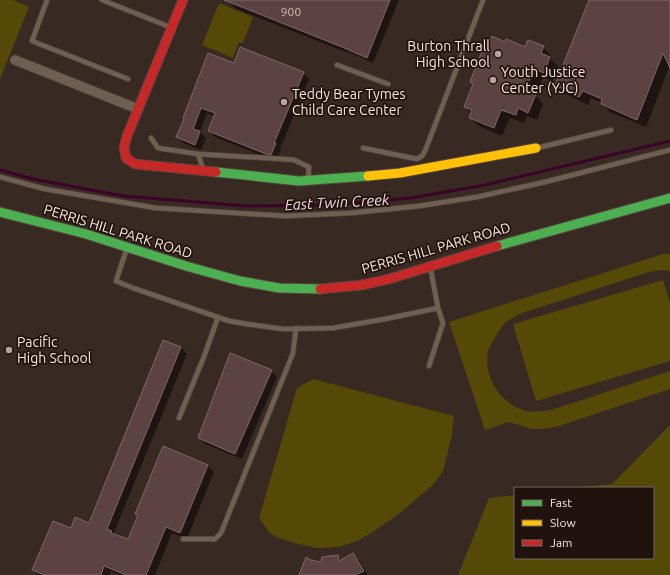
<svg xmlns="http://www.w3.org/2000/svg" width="670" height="575" viewBox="0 0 670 575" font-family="Ubuntu,sans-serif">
<rect width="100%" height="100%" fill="#392923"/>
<g fill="#544906">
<path d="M0,0H13L29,7L0,79Z"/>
<path d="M219,3L253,17L243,43L239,42L233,58L202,45Z"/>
<path d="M663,254H670V271L662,270L649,272L519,314C515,317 510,319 506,322C503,324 501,329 498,332C495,337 490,345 488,351C483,376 499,402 523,410C532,413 542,411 551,410L670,371V389L556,427L543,429H532L509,422L485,430L449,322Z"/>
<path d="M663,280L670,303V361L536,401L513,324Z"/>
<path d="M313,379L454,416L452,435L443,471L434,484L401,512L373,532L357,541L339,547L317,548L298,544L276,537L269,532L259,518L297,388Z"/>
<path d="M670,425V575H458L489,498L515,495V558H653V488H574L612,484Z"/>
</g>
<g fill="#0007">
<path d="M231,0H399L373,63L348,52V53L236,9L230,3Z"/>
<path d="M590,0H670V65L646,127L610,112L602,103L591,98L588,105L564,93L556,85Z"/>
<path d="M506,43L526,48L543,47L551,56L550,58L558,66L552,81L543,77L535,95L543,104L537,120L527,116L524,123L510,118L502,136L479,126L470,118L472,114L465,107L473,84L471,82Z"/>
<path d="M234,64L303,73L309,79L280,149L281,150L277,160H273L215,137L209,131L215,116L207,113L200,132L206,138L201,150L183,143L177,137Z"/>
<path d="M181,348L187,354L113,535L128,541L138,516L136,514L207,465L214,472L187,539L172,533L155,575H119L111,571L110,575H38L33,570L71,529L90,524Z"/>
<path d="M271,371L277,377L242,459L205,444L199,438Z"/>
<path d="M353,554L359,560L368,575H301L311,561L322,563L337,556L342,561Z"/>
</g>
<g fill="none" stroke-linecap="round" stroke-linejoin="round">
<path stroke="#3a0428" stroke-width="3" d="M0,170L33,179L123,196L246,206L324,205L411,198L485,185L670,141"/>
</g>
<g fill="#5c4242" stroke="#7a6a68">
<path d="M224,0H390L367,58L342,47Z"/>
<path d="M589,0H670V68L663,53L637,120L601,104L602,99L583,91L579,97L555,85Z"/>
<path d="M492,36L505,42L506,39L525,47L528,40L544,46L541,53L550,57L544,73L534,69L525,90L536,94L528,113L518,108L516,115L501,110L494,128L469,118L472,110L464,107L473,84L470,82L486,41L489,42Z"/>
<path d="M240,47L304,72L274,143H276L271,155L266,154L208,131L215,113L201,108L193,129L200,131L195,145L176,137L184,119L183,118L208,53L234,63Z"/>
<path d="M163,340L181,347L107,529L112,531L111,533L128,539L138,515L135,514L163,446L208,465L180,533L166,527L146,575H126L104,566L101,575H44L32,570L53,521L71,528L75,517L89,523Z"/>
<path d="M230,353L272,370L235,454L198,438Z"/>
<path d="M353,553L364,571L355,575H299L306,557L311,560L321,562L322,557L338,555L339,561Z"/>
</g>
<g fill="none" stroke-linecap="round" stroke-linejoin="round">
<g stroke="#52443f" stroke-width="6">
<g id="lane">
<path d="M47,0L32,41L128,79"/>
<path d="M102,0L170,27"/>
<path d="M337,65L388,84"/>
<path d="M151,138L158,148L198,154L283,159L294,160L309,167L308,179"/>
<path d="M363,148L417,159L422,156L425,151L483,0"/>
<path d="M537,148L611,130"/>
<path d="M198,154L203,169"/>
<path d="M0,177L45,189L156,208L286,216L351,213L419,206L477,197L545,182L670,150"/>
<path d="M127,248L116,281L133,288L229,321L247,324L283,329L333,328L385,319L438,308"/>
<path d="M429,366L443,323L438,308L430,266"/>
<path d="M179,418L205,354L218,317"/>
<path d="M183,539H215L221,533L293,353L296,328"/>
</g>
</g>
<g stroke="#52443f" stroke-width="11">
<path id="street" d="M15,60L138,109"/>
</g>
<g stroke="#52443f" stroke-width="11">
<g id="fast">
<path d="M216,172L299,181L368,176"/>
<path d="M0,212L86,234L186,266L240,281L279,288L320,289"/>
<path d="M497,246L670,198"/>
</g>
</g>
<g stroke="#52443f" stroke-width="11">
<path id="slow" d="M368,176L400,173L536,148"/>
</g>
<g stroke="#52443f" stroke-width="11">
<g id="jam">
<path d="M183,0L127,136L124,147L126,158L135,164L216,172"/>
<path d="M320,289L362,285L389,279L497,246"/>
</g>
</g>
<use href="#lane" stroke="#6e5f50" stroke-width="4.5"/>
<use href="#street" stroke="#6e5f50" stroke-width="9"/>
<use href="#fast" stroke="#4caf50" stroke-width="9"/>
<use href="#slow" stroke="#ffc107" stroke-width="9"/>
<use href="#jam" stroke="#c62828" stroke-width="9"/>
</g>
<g fill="#b6a49d" stroke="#20130d" stroke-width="1.5">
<circle cx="498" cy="54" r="4"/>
<circle cx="493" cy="80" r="4"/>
<circle cx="284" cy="102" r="4"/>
<circle cx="9" cy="350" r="4"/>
</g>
<g text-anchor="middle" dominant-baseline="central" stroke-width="3.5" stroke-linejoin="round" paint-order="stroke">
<g font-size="12" fill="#d2bdb7">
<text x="291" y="11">900</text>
</g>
<g font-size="14" fill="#fae6de" stroke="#20130d" text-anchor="start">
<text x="490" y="46" text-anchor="end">Burton Thrall<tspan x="490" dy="16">High School</tspan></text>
<text x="501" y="72">Youth Justice<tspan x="501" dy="16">Center (YJC)</tspan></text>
<text x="292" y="94">Teddy Bear Tymes<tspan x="292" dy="16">Child Care Center</tspan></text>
<text x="17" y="342">Pacific<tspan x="17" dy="16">High School</tspan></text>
</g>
<g font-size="14" fill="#fae6de" stroke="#20130d">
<text transform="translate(118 231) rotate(17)">PERRIS HILL PARK ROAD</text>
<text transform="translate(436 248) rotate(-16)">PERRIS HILL PARK ROAD</text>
</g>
<g font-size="15" font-style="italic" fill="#f1d9e6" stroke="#20130d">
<text transform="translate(337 202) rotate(-3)">East Twin Creek</text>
</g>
</g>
<rect x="514" y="487" width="140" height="72" fill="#20130d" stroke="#776761"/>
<rect x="522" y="500" width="20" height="6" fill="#4caf50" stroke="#776761"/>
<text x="550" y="507" font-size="12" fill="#fae6de">Fast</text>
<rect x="522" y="520" width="20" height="6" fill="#ffc107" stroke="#776761"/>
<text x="550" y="527" font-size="12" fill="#fae6de">Slow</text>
<rect x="522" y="540" width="20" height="6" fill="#c62828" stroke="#776761"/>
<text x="550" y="547" font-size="12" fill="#fae6de">Jam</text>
</svg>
